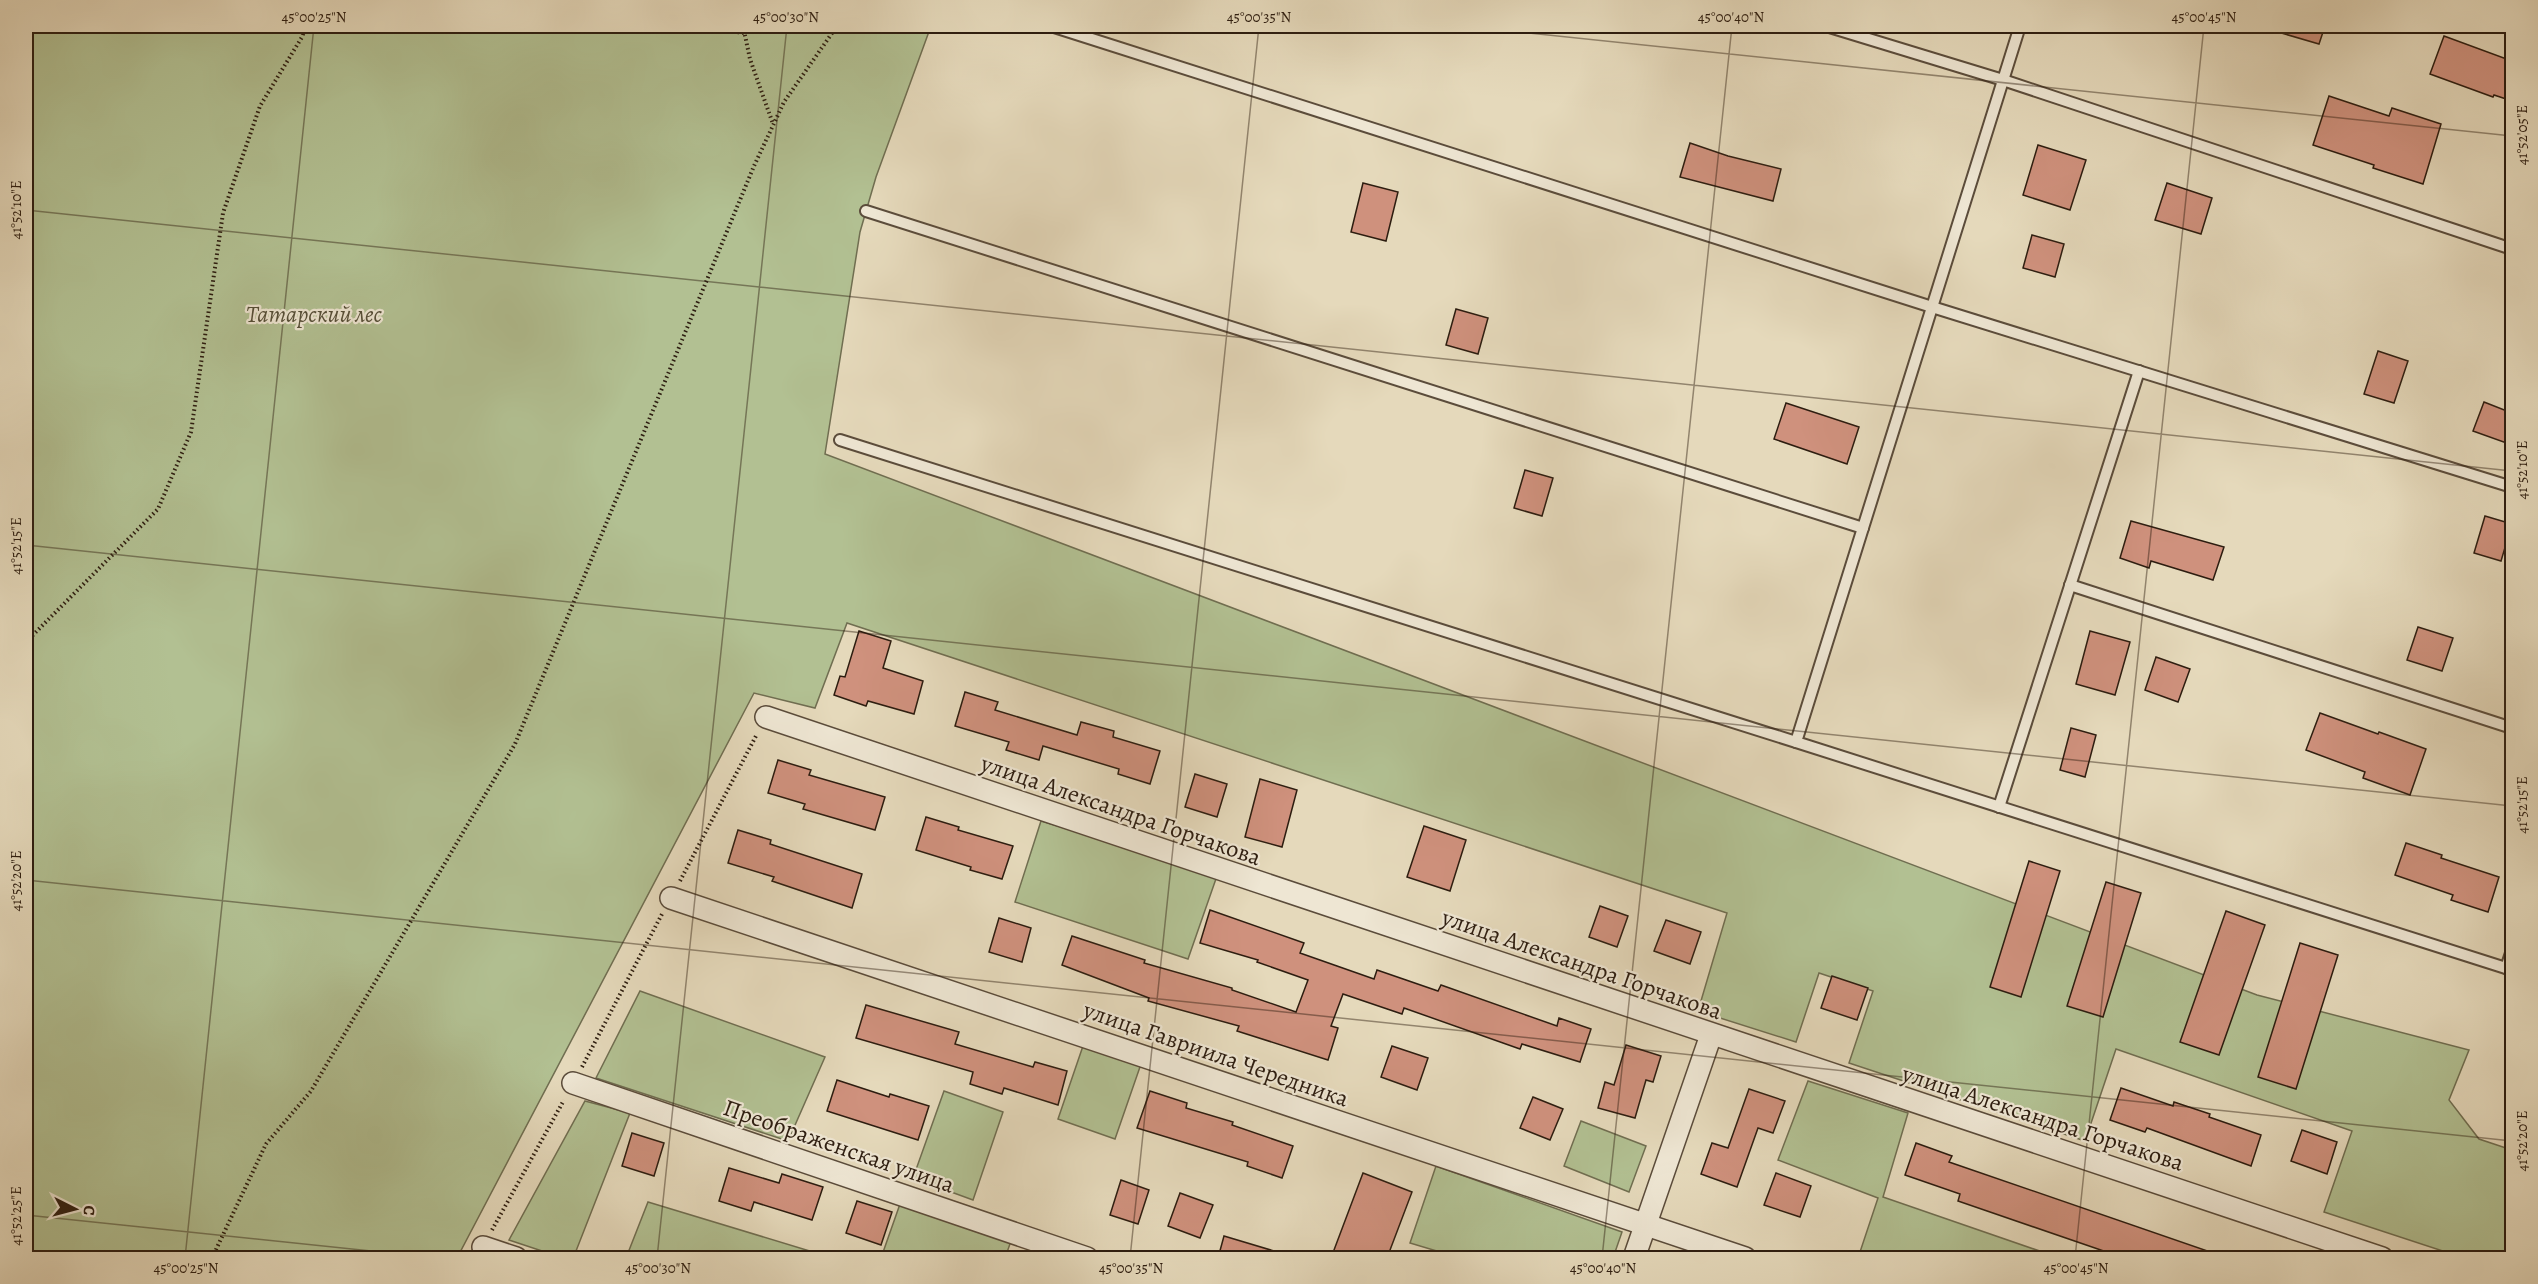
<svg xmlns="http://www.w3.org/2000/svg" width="2538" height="1284" viewBox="0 0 2538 1284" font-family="Alegreya,serif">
<rect width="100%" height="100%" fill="#e5d9bb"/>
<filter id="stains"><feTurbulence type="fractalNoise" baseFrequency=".00333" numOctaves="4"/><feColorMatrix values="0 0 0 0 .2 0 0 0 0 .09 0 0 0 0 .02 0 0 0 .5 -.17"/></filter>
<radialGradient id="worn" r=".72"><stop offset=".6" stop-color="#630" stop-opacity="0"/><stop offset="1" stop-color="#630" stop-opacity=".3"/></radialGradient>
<g fill="#b2c092" stroke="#706e51" stroke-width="1.5">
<path d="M26,26H931L876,177L860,232L825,454L2257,995L2469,1050L2449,1100L2479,1139L2512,1150V1258H2464L2324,1212L2352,1131L2116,1049L2085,1141L1849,1063L1873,991L1819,973L1796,1042L1698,1011L1727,913L847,623L815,708L754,693L457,1258H26Z"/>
<path d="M1041,821L1218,873L1188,959L1015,902Z"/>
<path d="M640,991L825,1057L788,1141L596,1078Z"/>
<path d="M1083,1046L1141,1064L1115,1139L1058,1119Z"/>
<path d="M1808,1081L1908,1113L1883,1197L2054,1256L2053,1258H1858L1878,1198L1778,1160Z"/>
<path d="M944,1091L1003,1112L973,1200L913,1178Z"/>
<path d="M585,1101L630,1113L576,1251L594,1258H563L509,1240Z"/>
<path d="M1581,1121L1646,1146L1629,1192L1564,1166Z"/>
<path d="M1436,1166L1622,1232L1613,1258H1460L1410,1243Z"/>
<path d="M648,1202L813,1252L811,1258H626Z"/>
<path d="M900,1204L1011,1241L1005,1258H881Z"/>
</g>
<g fill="#cf917d" stroke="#2d1d10" stroke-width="1.5">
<path d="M2272,26H2325L2319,44L2271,30Z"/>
<path d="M2444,36L2512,61V101L2494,95L2493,97L2430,74Z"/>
<path d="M2329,96L2389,116L2392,108L2441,124L2423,184L2373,168L2374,165L2313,145Z"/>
<path d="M1690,143L1728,156L1781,169L1773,201L1680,177Z"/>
<path d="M2038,145L2086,160L2070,210L2023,195Z"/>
<path d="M1363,183L1398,192L1386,241L1351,232Z"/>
<path d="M2167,183L2212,198L2201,234L2155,220Z"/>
<path d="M2032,235L2064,244L2055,277L2023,268Z"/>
<path d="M1456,309L1488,318L1478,354L1446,345Z"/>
<path d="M2378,351L2408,361L2394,403L2364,394Z"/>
<path d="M2484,402L2512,413V445L2473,431Z"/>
<path d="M1786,403L1859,427L1847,464L1774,439Z"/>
<path d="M1525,470L1553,478L1542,516L1514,508Z"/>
<path d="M2485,516L2512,524L2501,561L2474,553Z"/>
<path d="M2131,521L2224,547L2213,580L2151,561L2149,568L2120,558Z"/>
<path d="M2418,627L2453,638L2442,671L2407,660Z"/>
<path d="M859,631L891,641L883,668L923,681L914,714L868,701L866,706L834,695L840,676L845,677Z"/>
<path d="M2090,631L2130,642L2115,695L2076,684Z"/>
<path d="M2156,657L2190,669L2178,702L2145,690Z"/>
<path d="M965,692L998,702L995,710L1077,735L1081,722L1114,731L1113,737L1160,751L1150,784L1118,774L1119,769L1043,746L1039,760L1006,750L1009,742L955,726Z"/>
<path d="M2320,713L2378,734L2379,732L2426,749L2410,795L2363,778L2365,772L2306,750Z"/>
<path d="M2071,728L2096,735L2085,777L2060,770Z"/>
<path d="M778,760L811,770L809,775L885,797L875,830L803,809L805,804L768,793Z"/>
<path d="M1195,774L1227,784L1217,817L1185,807Z"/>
<path d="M1260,779L1297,790L1282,847L1245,837Z"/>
<path d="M926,817L959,827L958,830L1013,846L1002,879L970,870L971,867L916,850Z"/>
<path d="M1424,826L1466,840L1450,891L1407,877Z"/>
<path d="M738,830L771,840L770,844L862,874L852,908L772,881L774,877L728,863Z"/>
<path d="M2406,843L2442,855L2441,858L2499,877L2488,912L2451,900L2453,895L2395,875Z"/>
<path d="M2029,861L2060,871L2021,997L1990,987Z"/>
<path d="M2106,882L2141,893L2103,1017L2067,1006Z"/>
<path d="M1600,906L1628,916L1617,947L1589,937Z"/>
<path d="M1210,910L1304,943L1300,953L1374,979L1377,970L1438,991L1441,985L1557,1026L1559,1018L1591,1029L1580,1062L1522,1044L1520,1049L1404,1008L1402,1014L1343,994L1331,1026L1338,1028L1328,1060L1237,1031L1239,1026L1148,1001L1149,998L1062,965L1072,936L1145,960L1144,963L1232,988V990L1296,1012L1308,980L1257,962L1258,960L1200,943Z"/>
<path d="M2226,911L2265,925L2219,1055L2180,1042Z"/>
<path d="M999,918L1031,928L1022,962L989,952Z"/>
<path d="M1666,920L1701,932L1690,964L1654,951Z"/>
<path d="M2300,943L2338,955L2296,1089L2258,1077Z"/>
<path d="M1832,976L1868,988L1857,1020L1821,1008Z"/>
<path d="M866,1005L959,1032L955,1044L1033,1067L1035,1062L1067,1071L1058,1105L1004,1088L1002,1094L970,1084L973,1072L856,1038Z"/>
<path d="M1626,1045L1661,1056L1653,1082L1646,1080L1635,1118L1598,1108L1605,1082L1614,1085Z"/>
<path d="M1392,1046L1428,1058L1417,1090L1381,1077Z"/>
<path d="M837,1080L889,1097L890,1094L929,1106L918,1140L827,1111Z"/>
<path d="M2121,1088L2173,1106L2174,1102L2210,1114L2209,1117L2261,1135L2251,1166L2147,1128L2145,1132L2110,1120Z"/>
<path d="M1749,1089L1785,1101L1773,1133L1758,1128L1737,1187L1701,1174L1712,1143L1728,1148Z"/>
<path d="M1150,1091L1187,1103L1186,1108L1233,1122L1232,1125L1293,1146L1282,1178L1247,1166L1248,1162L1137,1128Z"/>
<path d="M1533,1097L1563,1109L1550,1140L1520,1128Z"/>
<path d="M2302,1130L2337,1142L2327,1174L2291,1161Z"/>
<path d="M632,1133L664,1143L654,1176L622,1166Z"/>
<path d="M1916,1143L1952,1156L1949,1162L2222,1256V1258H2124L1958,1201L1960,1194L1905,1175Z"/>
<path d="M729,1168L779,1183L782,1174L823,1187L812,1220L754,1202L751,1211L719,1201Z"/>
<path d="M1363,1173L1412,1192L1387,1258H1331Z"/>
<path d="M1776,1173L1811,1186L1800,1217L1764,1205Z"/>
<path d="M1121,1180L1149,1190L1138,1224L1110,1215Z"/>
<path d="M1180,1193L1213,1205L1200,1238L1168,1226Z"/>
<path d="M857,1201L892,1212L881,1245L846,1233Z"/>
<path d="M1224,1236L1284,1254V1258H1218Z"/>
</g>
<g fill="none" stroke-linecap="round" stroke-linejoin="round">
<g stroke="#5b4c3b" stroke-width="14">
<g id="lane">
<path d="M1051,26L1932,307L2512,487"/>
<path d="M1826,26L2003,80L2512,249"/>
<path d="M2020,26L1796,742L2512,970"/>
<path d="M866,211L1863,528"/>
<path d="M840,440L1796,742"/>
<path d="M2070,585L2512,728"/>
<path d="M1999,807L2139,371"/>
<path d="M2506,968L2512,950"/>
</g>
</g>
<g stroke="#5b4c3b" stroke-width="24">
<g id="street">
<path d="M766,717L2382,1258"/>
<path d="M671,898L1745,1258"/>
<path d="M573,1083L1087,1258"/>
<path d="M483,1247L516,1258"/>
<path d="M1634,1258L1711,1035"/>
</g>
</g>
<g stroke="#2d1d10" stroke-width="4" stroke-dasharray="1.5 3" stroke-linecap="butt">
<path d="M707,26L721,30L744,33"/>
<path d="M743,26L750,59L773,124"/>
<path d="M26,642L158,509L191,432L223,213L260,106L302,37L306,26"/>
<path d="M680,881L757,734"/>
<path d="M582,1067L662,914"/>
<path d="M492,1230L564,1100"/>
<path d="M212,1258L266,1144L311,1091L515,744L754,166L784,102L837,26"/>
</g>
<use href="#lane" stroke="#eee6d3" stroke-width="10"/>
<use href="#street" stroke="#eee6d3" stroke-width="21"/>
</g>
<path fill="none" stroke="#2d1d10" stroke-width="1.5" stroke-opacity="0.45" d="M1463,26L2512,136M26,210L2512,471M26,545L2512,806M26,880L2512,1141M26,1215L438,1258M185,1258L314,26M657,1258L787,26M1130,1258L1259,26M1602,1258L1732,26M2075,1258L2204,26"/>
<g text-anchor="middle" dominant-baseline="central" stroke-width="4.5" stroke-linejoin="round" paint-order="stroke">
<g font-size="24" font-style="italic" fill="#554e37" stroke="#eee6d3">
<text x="314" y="314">Татарский лес</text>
</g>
<g font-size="24" fill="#2d1d10" stroke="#eee6d3">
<text transform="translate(1121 810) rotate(19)">улица Александра Горчакова</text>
<text transform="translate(1582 964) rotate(19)">улица Александра Горчакова</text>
<text transform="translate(1216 1054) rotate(19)">улица Гавриила Чередника</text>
<text transform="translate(2043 1118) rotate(18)">улица Александра Горчакова</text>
<text transform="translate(839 1146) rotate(19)">Преображенская улица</text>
</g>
</g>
<rect width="2538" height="1284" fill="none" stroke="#e5d9bb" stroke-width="66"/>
<g transform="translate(75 1209) rotate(96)" stroke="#eee6d3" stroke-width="4.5" paint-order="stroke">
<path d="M0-4.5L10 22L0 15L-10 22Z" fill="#2d1d10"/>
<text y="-9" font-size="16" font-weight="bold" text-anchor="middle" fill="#2d1d10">С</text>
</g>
<rect x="33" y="33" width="2472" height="1218" fill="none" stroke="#2d1d10" stroke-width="2"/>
<g font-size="15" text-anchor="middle" fill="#2d1d10">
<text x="314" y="22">45°00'25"N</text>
<text x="786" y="22">45°00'30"N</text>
<text x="1259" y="22">45°00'35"N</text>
<text x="1731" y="22">45°00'40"N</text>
<text x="2204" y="22">45°00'45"N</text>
<text transform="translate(2522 135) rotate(-90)" y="5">41°52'05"E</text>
<text transform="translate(16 210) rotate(-90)" y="5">41°52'10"E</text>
<text transform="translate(2522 470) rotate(-90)" y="5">41°52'10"E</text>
<text transform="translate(16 546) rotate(-90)" y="5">41°52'15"E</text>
<text transform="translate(2522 805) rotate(-90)" y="5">41°52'15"E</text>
<text transform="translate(16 881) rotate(-90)" y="5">41°52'20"E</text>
<text transform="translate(2522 1141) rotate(-90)" y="5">41°52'20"E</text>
<text transform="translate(16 1216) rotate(-90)" y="5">41°52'25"E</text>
<text x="186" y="1273">45°00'25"N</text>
<text x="658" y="1273">45°00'30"N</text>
<text x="1131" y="1273">45°00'35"N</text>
<text x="1603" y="1273">45°00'40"N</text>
<text x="2076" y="1273">45°00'45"N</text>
</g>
<rect width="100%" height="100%" filter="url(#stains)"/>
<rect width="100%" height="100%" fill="url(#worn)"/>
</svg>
